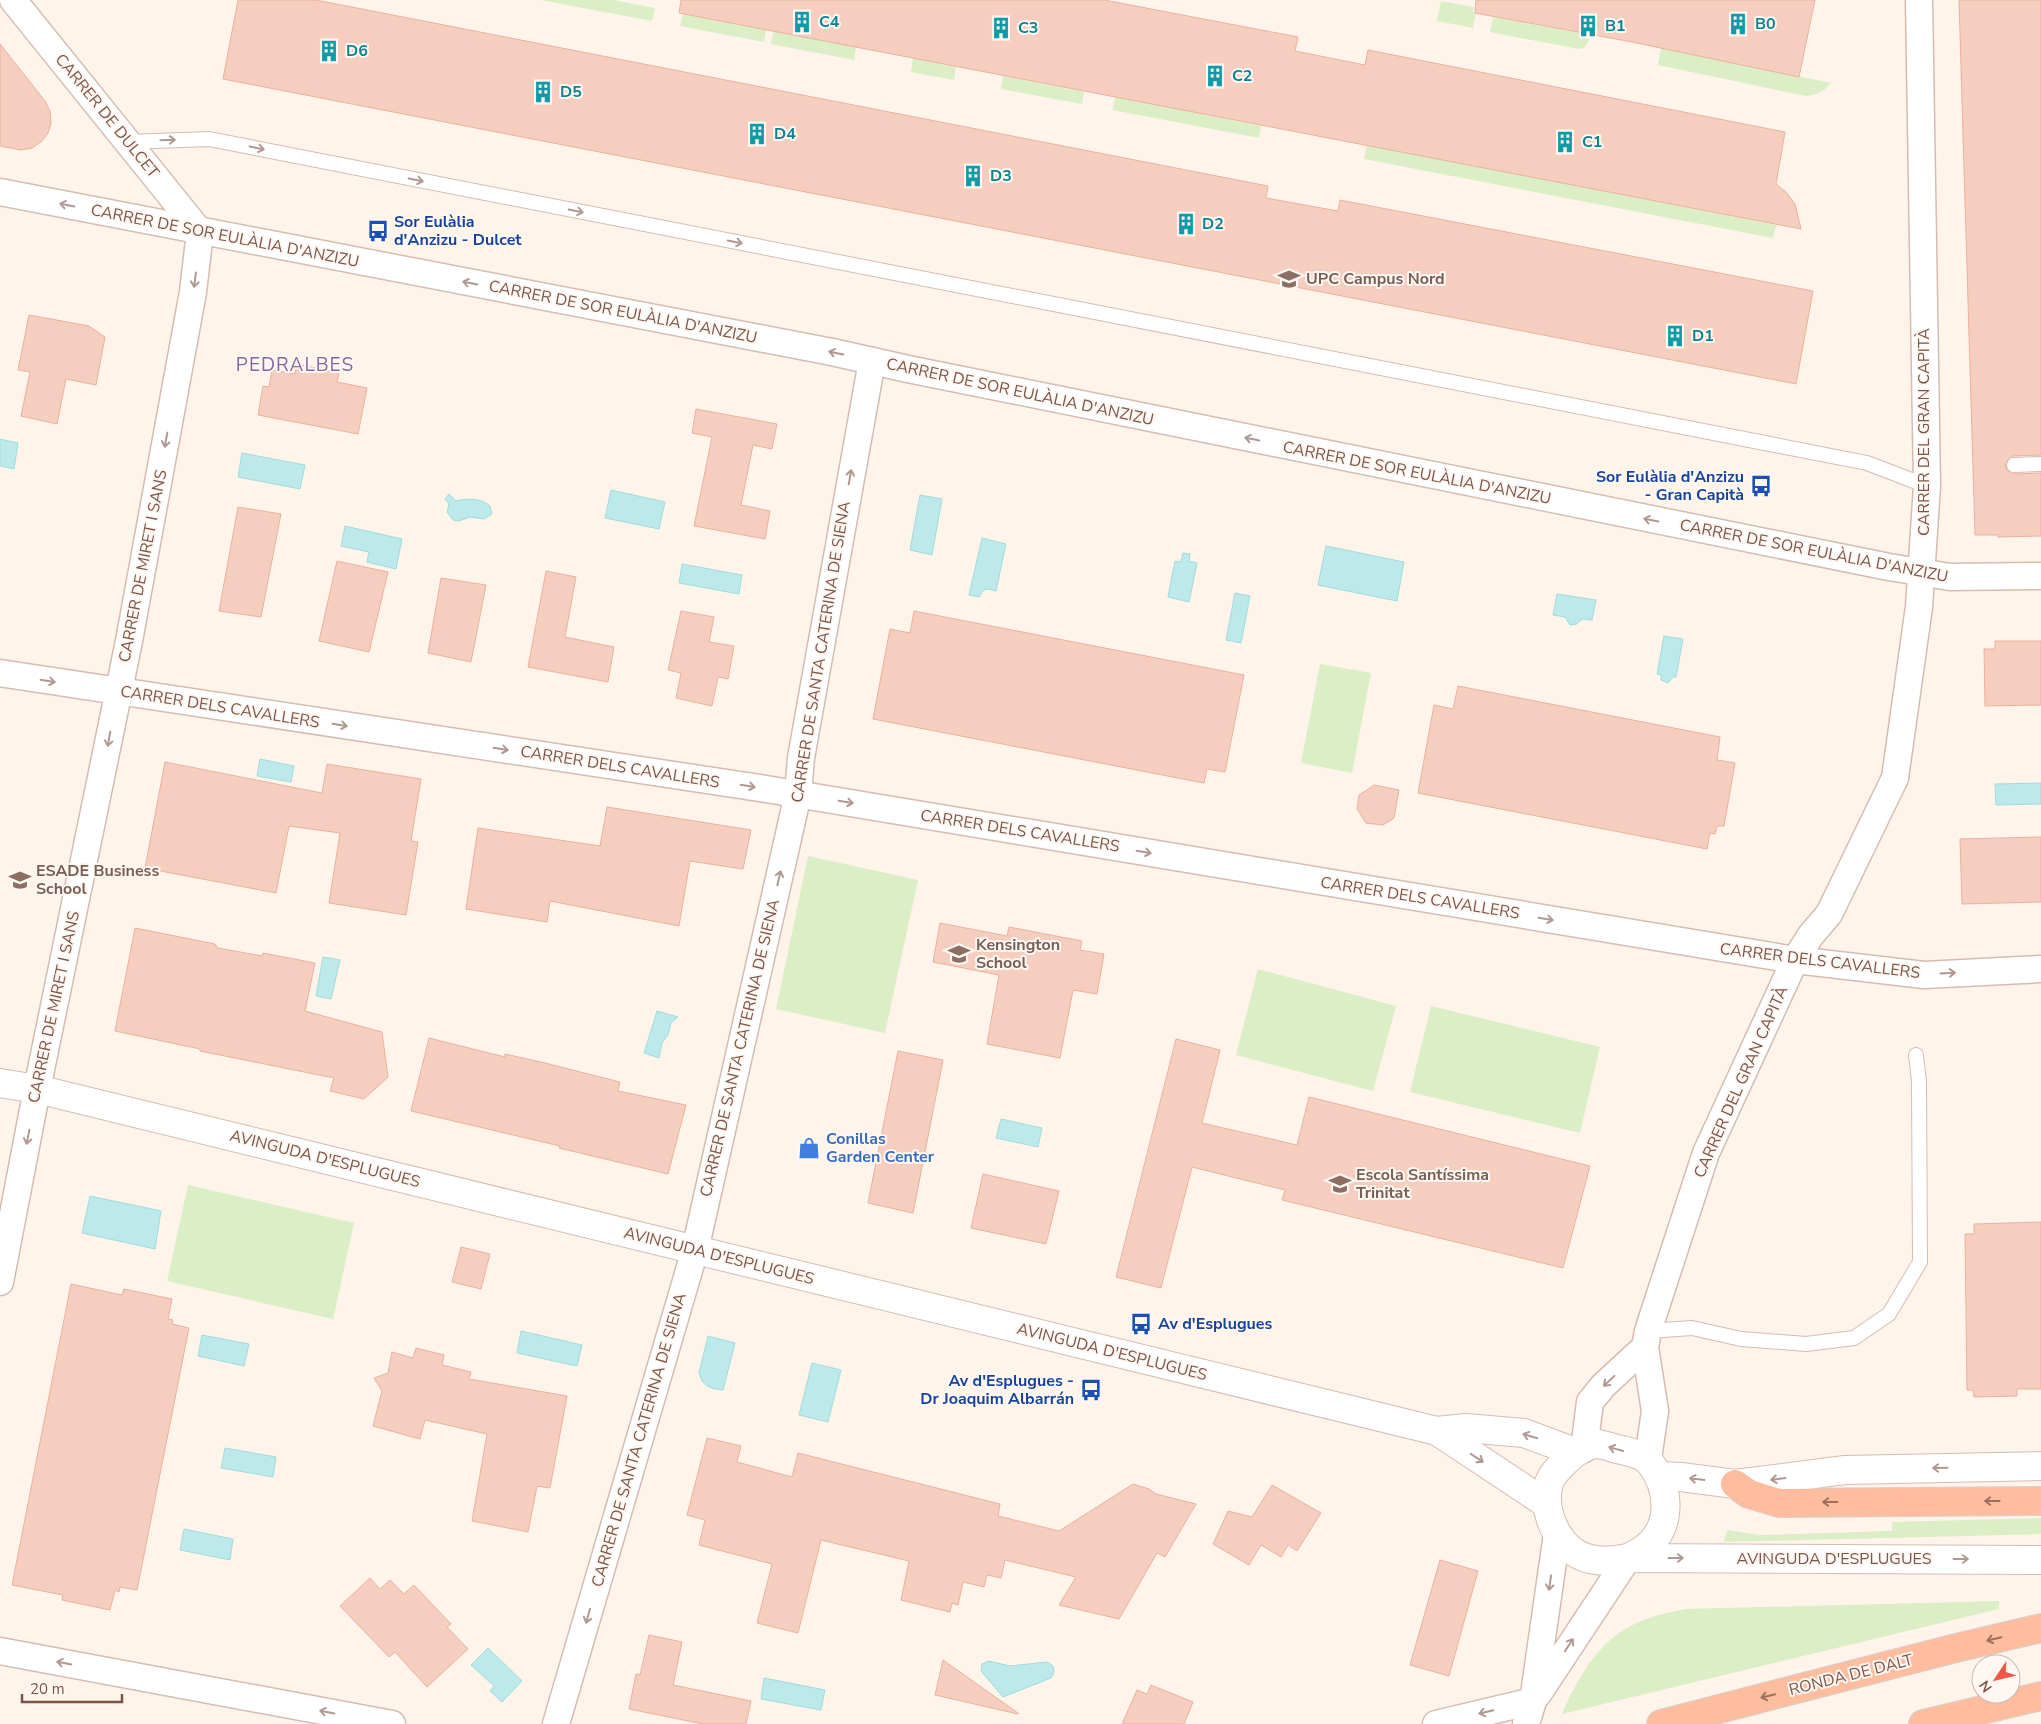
<svg xmlns="http://www.w3.org/2000/svg" width="2041" height="1724" viewBox="0 0 2041 1724" font-family="'Nunito Sans',sans-serif">
<rect width="100%" height="100%" fill="#fef4ea"/>
<g fill="#dbeec6">
<path d="M541,0H613L655,8L652,21Z"/>
<path d="M1441,1L1474,7L1473,12L1476,13L1473,28L1437,21Z"/>
<path d="M683,14L766,30L764,42L680,26Z"/>
<path d="M1493,17L1590,35C1588,42 1587,48 1579,49L1490,32Z"/>
<path d="M773,31L856,47L854,60L771,44Z"/>
<path d="M1661,48L1831,83C1823,92 1817,95 1806,96L1658,65Z"/>
<path d="M913,58L956,67L954,80L911,72Z"/>
<path d="M1003,76L1084,92L1082,104L1001,89Z"/>
<path d="M1115,97L1261,126L1259,138L1113,110Z"/>
<path d="M1367,145L1776,225L1773,238L1364,159Z"/>
<path d="M1320,664L1371,673L1352,773L1301,763Z"/>
<path d="M808,856L918,880L885,1033L776,1009Z"/>
<path d="M1258,969L1396,1006L1373,1091L1236,1055Z"/>
<path d="M1431,1006L1600,1047L1580,1133L1410,1092Z"/>
<path d="M188,1185L354,1223L333,1319L167,1281Z"/>
<path d="M2041,1518V1534L1724,1542L1727,1530L1760,1535L1892,1531V1522Z"/>
<path d="M1999,1601V1609L1562,1714C1580,1673 1602,1634 1647,1619C1659,1614 1673,1612 1685,1609Z"/>
</g>
<g fill="#bceaea" stroke="#a1dbdd">
<path d="M0,439L18,443L14,469L0,466Z"/>
<path d="M242,453L305,465L300,489L238,477Z"/>
<path d="M611,490L665,502L659,529L605,518Z"/>
<path d="M449,494L456,501C468,498 481,498 490,506L492,514L484,519L470,517L459,521L453,520L447,512L449,504L445,499Z"/>
<path d="M920,495L942,499L932,555L910,550Z"/>
<path d="M345,526L402,539L396,569L367,562L369,552L341,546Z"/>
<path d="M982,538L1006,544L996,591L988,589L983,590L979,597L969,595Z"/>
<path d="M1326,546L1404,562L1397,601L1318,585Z"/>
<path d="M1183,553L1190,554L1189,561L1197,563L1189,602L1168,597L1175,561L1181,562Z"/>
<path d="M682,564L742,575L739,594L679,583Z"/>
<path d="M1235,593L1250,596L1241,643L1226,640Z"/>
<path d="M1557,594L1596,600L1592,620L1582,619L1577,624L1570,625L1565,617L1553,615Z"/>
<path d="M1664,636L1683,639L1676,677H1673L1668,683L1661,680V675L1657,674Z"/>
<path d="M260,759L294,766L291,782L257,776Z"/>
<path d="M2041,783V804L1996,805L1995,784Z"/>
<path d="M323,957L340,960L331,999L316,996Z"/>
<path d="M657,1011L678,1017L671,1023L668,1035L662,1043L659,1058L644,1053Z"/>
<path d="M1001,1119L1042,1128L1038,1147L996,1138Z"/>
<path d="M90,1196L161,1211L155,1249L82,1233Z"/>
<path d="M521,1331L582,1345L577,1366L517,1353Z"/>
<path d="M202,1335L249,1344L244,1366L198,1356Z"/>
<path d="M708,1336L735,1343L723,1390C710,1389 702,1386 699,1373Z"/>
<path d="M812,1363L841,1370L828,1422L799,1415Z"/>
<path d="M225,1448L276,1457L273,1477L221,1468Z"/>
<path d="M184,1529L233,1539L230,1560L180,1550Z"/>
<path d="M488,1648L522,1681L502,1702L490,1691L494,1686L471,1665Z"/>
<path d="M989,1661L1010,1666L1047,1662L1053,1666L1054,1672L1051,1678L1003,1697L981,1671L982,1664Z"/>
<path d="M764,1678L825,1690L821,1710L761,1699Z"/>
</g>
<g fill="#f6cebf" stroke="#eab19e">
<path d="M238,0H316L1268,186L1266,198L1338,211L1340,200L1813,291L1796,384L223,79Z"/>
<path d="M681,0H1104L1298,37L1295,51L1365,65L1368,50L1785,132L1776,184L1787,193L1795,204L1801,229L679,13Z"/>
<path d="M1476,0H1815L1799,77L1632,42L1475,13Z"/>
<path d="M1959,0H2041V455L2013,456L2007,461L2005,465L2007,470L2014,474L2041,473V536L1998,537V535H1975Z"/>
<path d="M0,44L45,101L50,111L51,123L48,133L41,142L32,148L21,150L0,146Z"/>
<path d="M29,315L89,326L105,337L96,385L66,379L57,424L21,416L30,372L18,370Z"/>
<path d="M297,364L339,373L337,382L367,388L358,434L258,415L263,386L269,387L272,370L295,374Z"/>
<path d="M696,409L777,424L772,449L753,445L741,505L770,511L765,539L694,526L712,437L692,433Z"/>
<path d="M238,507L281,514L261,617L219,611Z"/>
<path d="M337,561L388,572L369,652L319,641Z"/>
<path d="M546,571L576,577L565,637L614,647L608,682L528,667Z"/>
<path d="M441,578L486,585L471,662L428,653Z"/>
<path d="M681,611L714,617L709,642L734,646L728,679L718,677L712,706L676,698L681,673L668,670Z"/>
<path d="M914,611L1244,675L1225,772L1207,769L1204,783L873,719L890,629L910,633Z"/>
<path d="M1995,641H2041V705L1985,706L1984,649H1995Z"/>
<path d="M1458,686L1720,737L1717,760L1735,763L1724,826H1717L1715,834L1710,833L1707,849L1418,793L1434,705L1453,709Z"/>
<path d="M165,762L322,793L327,764L421,779L411,841L418,842L406,915L329,903L340,833L289,826L276,893L145,868Z"/>
<path d="M1374,785L1399,790L1394,818L1383,825L1366,823L1357,809L1359,795Z"/>
<path d="M607,807L751,830L743,869L690,861L679,926L550,901L547,922L466,909L478,828L600,846Z"/>
<path d="M2041,837V902L1962,904L1960,839Z"/>
<path d="M940,923L1007,936L1009,927L1082,941L1080,950L1104,954L1097,994L1073,990L1060,1058L987,1044L999,975L933,962Z"/>
<path d="M135,928L215,944L218,948L262,956L263,953L315,963L305,1011L382,1032L388,1077L364,1099L330,1091L334,1078L200,1051V1049L115,1031Z"/>
<path d="M429,1038L505,1057V1054L545,1063L620,1082L618,1091L686,1105L668,1174L559,1148L560,1146L411,1111Z"/>
<path d="M1176,1039L1220,1050L1202,1123L1297,1145L1309,1097L1590,1166L1563,1268L1282,1200L1285,1190L1192,1167L1161,1288L1116,1277Z"/>
<path d="M898,1051L943,1060L913,1213L868,1203Z"/>
<path d="M983,1174L1059,1191L1046,1244L971,1228Z"/>
<path d="M2041,1222V1389H2017V1396L1974,1397L1973,1390H1967L1965,1234H1974V1224Z"/>
<path d="M461,1247L490,1254L481,1289L452,1282Z"/>
<path d="M71,1284L122,1295L124,1289L172,1299L168,1319L173,1320L172,1324L189,1328L137,1590L120,1587L119,1592L115,1590L110,1610L62,1600L63,1595L12,1585Z"/>
<path d="M416,1348L444,1355L442,1365L471,1372L469,1379L567,1396L550,1488L537,1486L528,1532L472,1521L487,1434L425,1420L420,1439L373,1426L382,1391L374,1378L388,1373L392,1352L413,1358Z"/>
<path d="M707,1438L741,1446L737,1462L792,1477L798,1453L1000,1504L998,1516L1059,1531L1133,1484L1149,1489L1156,1494L1196,1504L1165,1557L1157,1553L1119,1619L1059,1605L1076,1577L1005,1560L1001,1578L987,1575L984,1587L963,1582L958,1605L952,1603L950,1612L901,1600L909,1561L821,1540L798,1633L757,1623L772,1564L699,1545L705,1520L687,1515Z"/>
<path d="M1272,1485L1321,1513L1297,1551L1288,1545L1281,1557L1261,1545L1249,1565L1213,1544L1228,1511L1252,1517Z"/>
<path d="M1440,1560L1478,1571L1449,1676L1410,1665Z"/>
<path d="M370,1578L380,1589L390,1580L404,1594L414,1585L451,1624L447,1627L468,1649L427,1687L395,1652L389,1657L340,1606Z"/>
<path d="M649,1635L682,1642L673,1685L751,1701L746,1724H703L629,1709L636,1674L640,1675Z"/>
<path d="M943,1660L1018,1713V1714L935,1695Z"/>
<path d="M1151,1685L1193,1702L1184,1724H1122L1137,1690L1147,1694Z"/>
</g>
<g fill="none" stroke-linecap="round" stroke-linejoin="round">
<g stroke="#d5bcb1" stroke-width="16">
<g id="service">
<path d="M128,142L209,139L1867,463L1927,486"/>
<path d="M2014,465L2041,464"/>
<path d="M1648,1331L1692,1328L1741,1339L1806,1344L1854,1338L1889,1314L1920,1262L1919,1082L1916,1055"/>
</g>
</g>
<g stroke="#d5bcb1" stroke-width="29">
<g id="minor">
<path d="M13,0L200,232"/>
<path d="M0,192L832,352L908,369L1889,567L1950,577L2041,576"/>
<path d="M0,673L766,789L1795,960L1924,975L2041,969"/>
<path d="M0,1282L37,1089L129,641L193,292L200,232"/>
<path d="M1584,1449L1590,1402L1603,1386L1645,1347"/>
<path d="M1648,1459L1655,1411L1645,1347L1648,1331L1706,1153L1795,960L1811,935L1829,914L1895,778L1919,607L1927,486L1919,0"/>
<path d="M0,1651L392,1724"/>
<path d="M1538,1694L1628,1558"/>
<path d="M556,1724L695,1250L798,794L801,758L872,361"/>
<path d="M1436,1724L1533,1701"/>
<path d="M1526,1724L1533,1701L1557,1534"/>
</g>
</g>
<g stroke="#d5bcb1" stroke-width="30">
<g id="tertiary">
<path d="M0,1083L37,1089L1437,1431L1547,1504"/>
<path d="M1437,1431L1466,1428L1524,1433L1575,1452"/>
<path d="M1660,1476L1681,1477L1735,1484L1845,1470L2041,1466"/>
<path d="M1628,1558C1633,1555 1639,1553 1644,1549C1673,1527 1670,1490 1651,1464C1645,1455 1627,1451 1617,1449C1611,1447 1604,1445 1598,1444C1588,1444 1575,1452 1568,1459C1562,1465 1552,1473 1549,1483C1541,1512 1559,1552 1590,1559C1603,1562 1614,1561 1628,1558L2041,1560"/>
</g>
</g>
<g stroke="#dacfcc" stroke-width="30">
<g id="trunk">
<path d="M1735,1484L1749,1494L1779,1503L2041,1501"/>
<path d="M1661,1724L1952,1649L2041,1628"/>
<path d="M1923,1724L2041,1696"/>
</g>
</g>
<use href="#service" stroke="#fff" stroke-width="14"/>
<use href="#minor" stroke="#fff" stroke-width="26"/>
<use href="#tertiary" stroke="#fff" stroke-width="28"/>
<use href="#trunk" stroke="#febd9e" stroke-width="28"/>
</g>
<defs><path id="oneway-shaft" d="M-6 0H5M1.5-3L5.5 0L1.5 3" fill="none" stroke-width="1.6" stroke-linecap="round" stroke-linejoin="round" transform="scale(1.25)"/></defs>
<g stroke="#b09992">
<use href="#oneway-shaft" transform="translate(168 140) rotate(-2)"/>
<use href="#oneway-shaft" transform="translate(257 148) rotate(11)"/>
<use href="#oneway-shaft" transform="translate(416 180) rotate(11)"/>
<use href="#oneway-shaft" transform="translate(67 205) rotate(-169)"/>
<use href="#oneway-shaft" transform="translate(576 211) rotate(11)"/>
<use href="#oneway-shaft" transform="translate(735 242) rotate(11)"/>
<use href="#oneway-shaft" transform="translate(195 280) rotate(97)"/>
<use href="#oneway-shaft" transform="translate(470 283) rotate(-169)"/>
<use href="#oneway-shaft" transform="translate(836 353) rotate(-168)"/>
<use href="#oneway-shaft" transform="translate(1252 439) rotate(-169)"/>
<use href="#oneway-shaft" transform="translate(166 440) rotate(100)"/>
<use href="#oneway-shaft" transform="translate(850 477) rotate(-80)"/>
<use href="#oneway-shaft" transform="translate(1651 520) rotate(-169)"/>
<use href="#oneway-shaft" transform="translate(48 681) rotate(9)"/>
<use href="#oneway-shaft" transform="translate(340 725) rotate(9)"/>
<use href="#oneway-shaft" transform="translate(109 739) rotate(100)"/>
<use href="#oneway-shaft" transform="translate(501 749) rotate(9)"/>
<use href="#oneway-shaft" transform="translate(748 786) rotate(9)"/>
<use href="#oneway-shaft" transform="translate(846 802) rotate(9)"/>
<use href="#oneway-shaft" transform="translate(1144 852) rotate(9)"/>
<use href="#oneway-shaft" transform="translate(779 878) rotate(-77)"/>
<use href="#oneway-shaft" transform="translate(1546 919) rotate(9)"/>
<use href="#oneway-shaft" transform="translate(1948 973) rotate(-3)"/>
<use href="#oneway-shaft" transform="translate(28 1137) rotate(101)"/>
<use href="#oneway-shaft" transform="translate(1609 1381) rotate(137)"/>
<use href="#oneway-shaft" transform="translate(1530 1436) rotate(-163)"/>
<use href="#oneway-shaft" transform="translate(1616 1449) rotate(-165)"/>
<use href="#oneway-shaft" transform="translate(1477 1458) rotate(33)"/>
<use href="#oneway-shaft" transform="translate(1940 1468) rotate(179)"/>
<use href="#oneway-shaft" transform="translate(1697 1479) rotate(-173)"/>
<use href="#oneway-shaft" transform="translate(1778 1479) rotate(173)"/>
<use href="#oneway-shaft" transform="translate(1676 1558)"/>
<use href="#oneway-shaft" transform="translate(1961 1559)"/>
<use href="#oneway-shaft" transform="translate(1550 1583) rotate(98)"/>
<use href="#oneway-shaft" transform="translate(588 1616) rotate(106)"/>
<use href="#oneway-shaft" transform="translate(1569 1645) rotate(-57)"/>
<use href="#oneway-shaft" transform="translate(64 1663) rotate(-169)"/>
<use href="#oneway-shaft" transform="translate(327 1712) rotate(-169)"/>
<use href="#oneway-shaft" transform="translate(1486 1712) rotate(166)"/>
</g>
<g stroke="#9c6f5f">
<use href="#oneway-shaft" transform="translate(1992 1501) rotate(180)"/>
<use href="#oneway-shaft" transform="translate(1830 1502) rotate(180)"/>
<use href="#oneway-shaft" transform="translate(1994 1639) rotate(167)"/>
<use href="#oneway-shaft" transform="translate(1768 1696) rotate(166)"/>
</g>
<defs>
<g id="building-bare" transform="scale(1.725)"><path d="M-4-6H4V6H1V3H-1V6H-4ZM-2.5-4.3h1.7v1.8h-1.7ZM.8-4.3h1.7v1.8H.8ZM-2.5-1h1.7V.8h-1.7ZM.8-1h1.7V.8H.8Z" fill="#0f9aa8" stroke="#fff8f2" stroke-width="2.5" paint-order="stroke"/></g>
<g id="bus-bare" transform="scale(1.725)"><path d="M-5-6H5V4H4V6H2V4H-2V6H-4V4H-5ZM-3.5-4V0h7V-4ZM-3.5 1.2v1.5H-2V1.2ZM2 1.2v1.5H3.5V1.2Z" fill="#1a4fb4" stroke="#fff8f2" stroke-width="2.5" paint-order="stroke"/></g>
<g id="university-bare" transform="scale(1.725)"><path d="M0-5L7-2L0 1L-7-2ZM-4 1L0 2.5L4 1V4Q0 6-4 4Z" fill="#8d6e63" stroke="#fff8f2" stroke-width="2.5" paint-order="stroke"/></g>
<g id="school-bare" transform="scale(1.725)"><path d="M0-5L7-2L0 1L-7-2ZM-4 1L0 2.5L4 1V4Q0 6-4 4Z" fill="#8d6e63" stroke="#fff8f2" stroke-width="2.5" paint-order="stroke"/></g>
<g id="shop-bare" transform="scale(1.725)"><path d="M-5-2.5h2.3a2.7 3.5 0 0 1 5.4 0H5L5.5 6h-11ZM-1.5-2.5h3a1.5 2.3 0 0 0-3 0Z" fill="#3f7fe0" stroke="#fff8f2" stroke-width="2.5" paint-order="stroke"/></g>
</defs>
<g fill-rule="evenodd">
<use href="#building-bare" x="802" y="22"/>
<use href="#building-bare" x="1738" y="24"/>
<use href="#building-bare" x="1588" y="26"/>
<use href="#building-bare" x="1001" y="28"/>
<use href="#building-bare" x="329" y="51"/>
<use href="#building-bare" x="1215" y="76"/>
<use href="#building-bare" x="543" y="92"/>
<use href="#building-bare" x="757" y="134"/>
<use href="#building-bare" x="1565" y="142"/>
<use href="#building-bare" x="973" y="176"/>
<use href="#building-bare" x="1186" y="224"/>
<use href="#bus-bare" x="378" y="231"/>
<use href="#university-bare" x="1289" y="279"/>
<use href="#building-bare" x="1675" y="336"/>
<use href="#bus-bare" x="1761" y="486"/>
<use href="#university-bare" x="20" y="880"/>
<use href="#school-bare" x="959" y="954"/>
<use href="#shop-bare" x="809" y="1148"/>
<use href="#school-bare" x="1340" y="1184"/>
<use href="#bus-bare" x="1141" y="1324"/>
<use href="#bus-bare" x="1091" y="1390"/>
</g>
<g text-anchor="middle" dominant-baseline="central" stroke-width="4" stroke-linejoin="round" paint-order="stroke">
<g font-size="16" font-weight="bold" fill="#0d838f" stroke="#fff8f2" text-anchor="start">
<text x="819" y="22">C4</text>
<text x="1755" y="24">B0</text>
<text x="1605" y="26">B1</text>
<text x="1018" y="28">C3</text>
<text x="346" y="51">D6</text>
<text x="1232" y="76">C2</text>
<text x="560" y="92">D5</text>
<text x="774" y="134">D4</text>
<text x="1582" y="142">C1</text>
<text x="990" y="176">D3</text>
<text x="1202" y="224">D2</text>
<text x="1692" y="336">D1</text>
</g>
<g font-size="16" fill="#7c554a" stroke="#fff8f2">
<text transform="translate(107 116) rotate(51)">CARRER DE DULCET</text>
<text transform="translate(225 236) rotate(11)">CARRER DE SOR EULÀLIA D'ANZIZU</text>
<text transform="translate(623 312) rotate(11)">CARRER DE SOR EULÀLIA D'ANZIZU</text>
<text transform="translate(1020 392) rotate(12)">CARRER DE SOR EULÀLIA D'ANZIZU</text>
<text transform="translate(1924 432) rotate(-90)">CARRER DEL GRAN CAPITÀ</text>
<text transform="translate(1417 473) rotate(11)">CARRER DE SOR EULÀLIA D'ANZIZU</text>
<text transform="translate(1814 551) rotate(11)">CARRER DE SOR EULÀLIA D'ANZIZU</text>
<text transform="translate(143 566) rotate(-79)">CARRER DE MIRET I SANS</text>
<text transform="translate(821 652) rotate(-81)">CARRER DE SANTA CATERINA DE SIENA</text>
<text transform="translate(220 707) rotate(9)">CARRER DELS CAVALLERS</text>
<text transform="translate(620 767) rotate(9)">CARRER DELS CAVALLERS</text>
<text transform="translate(1020 831) rotate(9)">CARRER DELS CAVALLERS</text>
<text transform="translate(1420 898) rotate(9)">CARRER DELS CAVALLERS</text>
<text transform="translate(1820 961) rotate(7)">CARRER DELS CAVALLERS</text>
<text transform="translate(54 1007) rotate(-78)">CARRER DE MIRET I SANS</text>
<text transform="translate(740 1048) rotate(-77)">CARRER DE SANTA CATERINA DE SIENA</text>
<text transform="translate(1741 1082) rotate(-66)">CARRER DEL GRAN CAPITÀ</text>
<text transform="translate(325 1159) rotate(14)">AVINGUDA D'ESPLUGUES</text>
<text transform="translate(719 1256) rotate(14)">AVINGUDA D'ESPLUGUES</text>
<text transform="translate(1112 1352) rotate(14)">AVINGUDA D'ESPLUGUES</text>
<text transform="translate(639 1440) rotate(-74)">CARRER DE SANTA CATERINA DE SIENA</text>
<text x="1834" y="1559">AVINGUDA D'ESPLUGUES</text>
<text transform="translate(1851 1675) rotate(-14)">RONDA DE DALT</text>
</g>
<g font-size="16" font-weight="bold" fill="#164399" stroke="#fff8f2" text-anchor="start">
<text x="394" y="222">Sor Eulàlia<tspan x="394" dy="18">d'Anzizu - Dulcet</tspan></text>
<text x="1744" y="477" text-anchor="end">Sor Eulàlia d'Anzizu<tspan x="1744" dy="18">- Gran Capità</tspan></text>
<text x="1158" y="1324">Av d'Esplugues</text>
<text x="1074" y="1381" text-anchor="end">Av d'Esplugues -<tspan x="1074" dy="18">Dr Joaquim Albarrán</tspan></text>
</g>
<g font-size="16" font-weight="bold" fill="#785e54" stroke="#fff8f2" text-anchor="start">
<text x="1306" y="279">UPC Campus Nord</text>
<text x="36" y="871">ESADE Business<tspan x="36" dy="18">School</tspan></text>
<text x="976" y="945">Kensington<tspan x="976" dy="18">School</tspan></text>
<text x="1356" y="1175">Escola Santíssima<tspan x="1356" dy="18">Trinitat</tspan></text>
</g>
<g font-size="16" font-weight="bold" fill="#366cbe" stroke="#fff8f2" text-anchor="start">
<text x="826" y="1139">Conillas<tspan x="826" dy="18">Garden Center</tspan></text>
</g>
<g font-size="19" letter-spacing="1" fill="#85669f" stroke="#fff8f2">
<text x="295" y="365">PEDRALBES</text>
</g>
</g>
<g transform="translate(1996 1679) rotate(235)"><circle r="24" fill="#fff8f2" stroke="#cbb7af"/>
<path d="M0-4L9 19L0 12L-9 19Z" fill="#f05747"/>
<text y="-8" font-size="14" font-weight="bold" text-anchor="middle" fill="#7c554a">N</text>
</g>
<path d="M22 1694v8h100v-8" fill="none" stroke="#7c554a" stroke-width="2.5"/>
<text x="30" y="1694" font-size="15" fill="#7c554a" stroke="#fff8f2" stroke-width="4" paint-order="stroke">20 m</text>
</svg>
